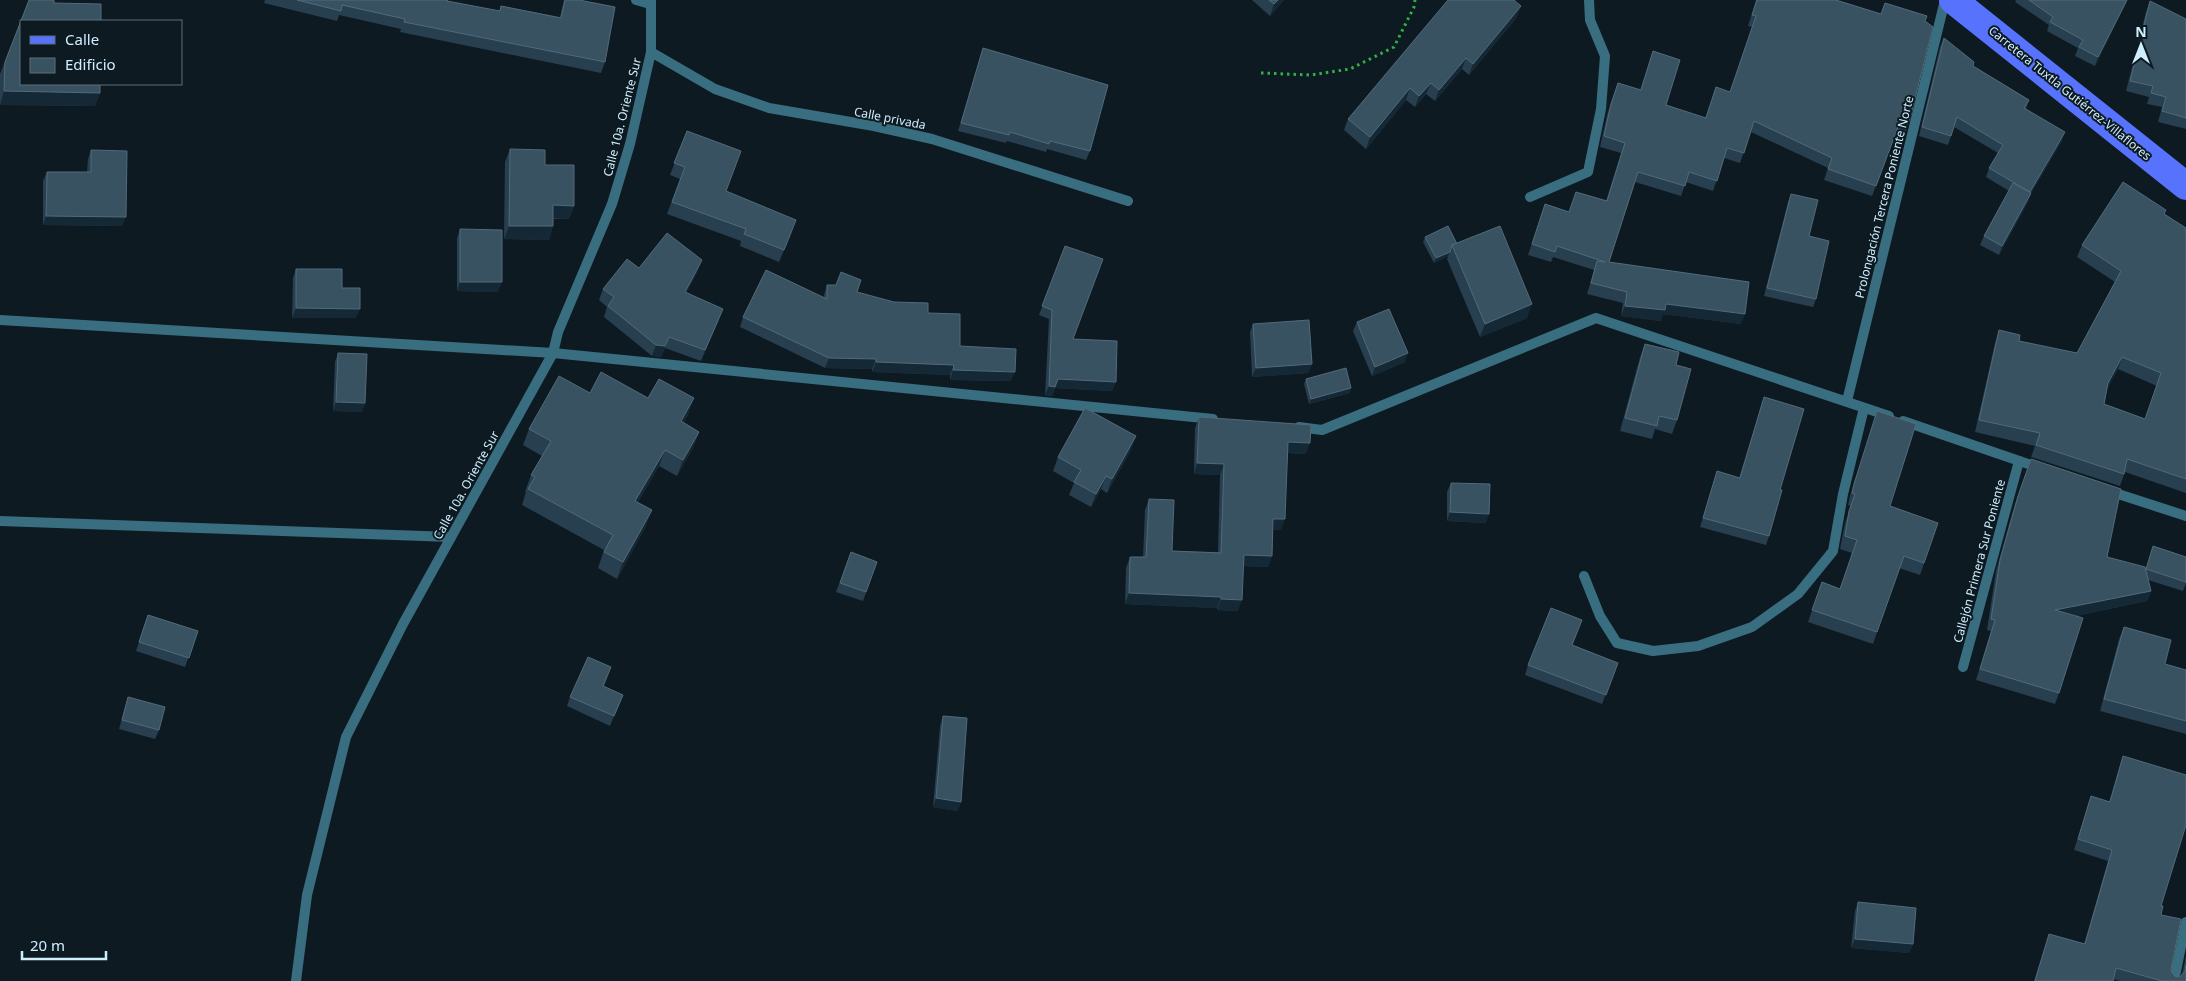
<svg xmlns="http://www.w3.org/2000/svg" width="2186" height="981" viewBox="0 0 2186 981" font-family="'Noto Sans',sans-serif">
<rect width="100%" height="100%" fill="#0e1a21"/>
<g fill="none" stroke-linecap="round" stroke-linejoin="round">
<path stroke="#30b143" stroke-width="3" stroke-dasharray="2.5 4" stroke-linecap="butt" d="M1261,73L1311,75L1350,69L1394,47L1414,7L1415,0"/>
<path stroke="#396e80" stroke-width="10" d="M1530,197L1588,172L1601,109L1605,56L1590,20L1589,0"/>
<g stroke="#396e80" stroke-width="10">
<path d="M636,0L650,4"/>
<path d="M651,52L715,89L769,108L874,126L932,139L1128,201"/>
<path d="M0,320L553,353L1213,419"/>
<path d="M1847,401L1945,0"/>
<path d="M1903,421L2040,468"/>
<path d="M1299,427L1322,430L1596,318L1889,416"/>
<path d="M2109,491L2186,516"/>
<path d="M0,521L451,537"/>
<path d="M1584,576L1600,616L1617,643L1653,651L1698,646L1752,627L1798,594L1833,551L1843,494L1864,408"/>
<path d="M1963,667L2019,461"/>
<path d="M296,981L307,895L346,737L403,624L553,353L558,332L612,204L630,144L651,52V0"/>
<path d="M2174,981L2186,922"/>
</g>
<path stroke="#5773fd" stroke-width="28" d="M1953,0L2186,186"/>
</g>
<g fill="#273f4f" fill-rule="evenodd">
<path d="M29,0L100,93L95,106L0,105V74Z"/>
<path d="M265,0H448L447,1L499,11L501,6L560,17L562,8L564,0H579L605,62L601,73L400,32L401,29L339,15L337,21L264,3Z"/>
<path d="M1252,0H1284L1270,16Z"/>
<path d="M1756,0H1836L1881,14L1885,3L1925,21L1909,122L1906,132L1897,130L1872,196L1824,180L1828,168L1751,132L1740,163L1724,158L1713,191L1686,182L1681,196L1635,182L1609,262L1741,324L1663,314L1661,321L1621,316L1623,303L1587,294L1594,270L1553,257L1551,262L1528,255L1545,204L1569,212L1576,192L1606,201L1621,153L1600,147L1607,115L1618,83L1640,90L1653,51L1666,105L1705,118L1716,87L1730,92L1752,27L1748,26Z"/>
<path d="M2016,0H2127L2124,7L2095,66L2075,56L2078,48L2047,31L2049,25L2015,2Z"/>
<path d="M2150,1L2186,19V129L2158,122L2162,107L2147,104L2149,97L2126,91L2146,12Z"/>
<path d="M1517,17L1469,75L1462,69L1435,101L1426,94L1415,107L1406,100L1366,149L1344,130L1348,119Z"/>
<path d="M1944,38L1973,66L2029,100L2026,109L2062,141L2031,193L2028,202L1999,255L1980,245L1984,236L2009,191L1986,177L1989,168L1998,153L1954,127L1948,145L1919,136L1940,47Z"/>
<path d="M983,48L1090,151L1086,160L1047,149L1046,152L1007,141L1006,143L958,131Z"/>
<path d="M687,131L726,191L792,232L779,262L740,246L741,241L667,214L680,179L670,175Z"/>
<path d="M510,149L545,165L574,206L569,219H553V226L549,240L504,239L505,162Z"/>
<path d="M91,150L122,226L43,225V181L47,172H87L88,159Z"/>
<path d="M1791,194L1809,236L1816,299L1813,307L1764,296L1788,202Z"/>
<path d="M2165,214L2186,228V493L2125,472L2120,486L2031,457L2035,446L1975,432L1995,343L1999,330L2019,341L2077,353L2115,282L2077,257L2082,245ZM2118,369L2157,386L2145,419L2104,404L2107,389Z"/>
<path d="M460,229L498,292L457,291V238Z"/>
<path d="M1425,237L1457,244L1527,318L1480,337L1447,259L1448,256L1434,263L1423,242Z"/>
<path d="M1065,246L1073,339L1116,382L1112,391L1055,388L1052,396L1045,395L1049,319L1039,315Z"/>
<path d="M296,269L342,288L356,318H292L293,278Z"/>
<path d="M698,271L686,293L719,320L701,361L665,348L661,357L652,356L604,317L607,307L599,300L603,289Z"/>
<path d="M841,272L857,292L928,313L960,346L1011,381L950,380V375L872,372V369L825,368L740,327L743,317L824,298V295L827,285H836Z"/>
<path d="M1357,322L1405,362L1372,376L1353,331Z"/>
<path d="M1253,324L1309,373L1252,377L1250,332Z"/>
<path d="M1645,344L1676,365L1677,420L1672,434L1655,429L1652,439L1620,431L1640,357Z"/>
<path d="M338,353L365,403L362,412L333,411L335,362Z"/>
<path d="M1306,379L1350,393L1309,404L1304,384Z"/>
<path d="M1764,397L1780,490L1769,536L1766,545L1700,527L1717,471L1739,478Z"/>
<path d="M648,398L688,415L683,423L699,432L693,448L677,476L659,466L638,502L646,526L617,579L598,568L604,550L522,505L526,492H525L531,475L542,456L523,445L529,429Z"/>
<path d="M1877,411L1890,506L1938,523L1920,575L1899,568L1873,644L1808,622L1822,582L1840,589L1852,553L1840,549L1845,523L1851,506L1848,505L1850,496Z"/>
<path d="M1199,417L1306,454L1288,453L1281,530H1273L1272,556L1268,567L1243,566L1238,611L1217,610V608L1125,604L1126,568L1130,557H1143L1145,510L1149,499L1172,551L1218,552L1220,475L1194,474L1195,428Z"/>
<path d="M1131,450L1107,493L1101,489L1091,507L1069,495L1074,483L1053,471L1058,457Z"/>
<path d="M2031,459L2107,557L2146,568L2186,557V583L2183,591L2148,580L2151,591L2147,601L2076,616L2059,693L2055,704L1976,680L1991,631L1987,630L1996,571L2014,507Z"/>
<path d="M1451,483L1486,523L1447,521V492Z"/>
<path d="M851,552L877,562L863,601L836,592Z"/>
<path d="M148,615L198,631L185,667L136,651Z"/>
<path d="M2124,627L2165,664L2186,670V734L2100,711L2119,639Z"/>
<path d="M1573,645L1618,663L1602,704L1525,675L1528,665Z"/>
<path d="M611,667L604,686L623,695L610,726L567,706L570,697Z"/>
<path d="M128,697L159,730L155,739L119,729Z"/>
<path d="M943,716L961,802L957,811L933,807L940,726Z"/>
<path d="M2123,756L2161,906V915L2172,973L2176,977L2181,976L2182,974L2186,956V981H2120L2113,979V981H2034L2049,934L2084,944L2108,861L2074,850L2091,796L2109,802Z"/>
<path d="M1858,902L1913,944L1909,953L1851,948L1855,911Z"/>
</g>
<g fill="#152835">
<path d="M1278,0H1284L1270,16L1274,4Z"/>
<path d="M2127,0L2124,7L2095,66L2098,57Z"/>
<path d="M1521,6L1517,17L1469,75L1473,64Z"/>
<path d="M1466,58L1462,69L1435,101L1439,90Z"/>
<path d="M1431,83L1426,94L1415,107L1419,96Z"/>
<path d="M1410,88L1406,100L1366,149L1370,137Z"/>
<path d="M4,91L100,93L95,106L0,105Z"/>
<path d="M2065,132L2062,141L2026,201L2030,192Z"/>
<path d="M2031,193L2028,202L1999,255L2002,246Z"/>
<path d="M553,205L574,206L569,219L549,218Z"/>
<path d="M46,216L126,217L122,226L43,225Z"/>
<path d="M796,220L792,232L779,262L784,250Z"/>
<path d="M509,226H553L549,240L504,239Z"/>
<path d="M1450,252L1448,256L1434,263L1436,258Z"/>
<path d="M702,260L698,271L681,304L685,292Z"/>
<path d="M460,282H502L498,292L457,291Z"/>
<path d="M1532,304L1527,318L1480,337L1485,324Z"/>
<path d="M1666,304L1745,314L1741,324L1663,314L1661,321L1621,316L1625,306Z"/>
<path d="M296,308L360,309L356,318H292Z"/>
<path d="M723,309L719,320L701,361L705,350Z"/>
<path d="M669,337L661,357L652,356L656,345Z"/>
<path d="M1408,353L1405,362L1372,376L1375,367Z"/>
<path d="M2122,357L2118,369L2104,395L2108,383Z"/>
<path d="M829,358L876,359L872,369L825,368Z"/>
<path d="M876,362L954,365L950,375L872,372Z"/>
<path d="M1312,364L1309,373L1252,377L1256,368Z"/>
<path d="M953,370L1015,372L1011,381L950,380Z"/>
<path d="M1058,379L1116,382L1112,391L1055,388Z"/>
<path d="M1049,386L1055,387L1052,396L1045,395Z"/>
<path d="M1351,388L1350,393L1309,404L1311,399Z"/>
<path d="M694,398L688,415L675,438L681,421Z"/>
<path d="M336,402L365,403L362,412L333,411Z"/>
<path d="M699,432L693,448L677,476L683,460Z"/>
<path d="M1136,436L1131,450L1107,493L1112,479Z"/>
<path d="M1288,442L1310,443L1306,454L1284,453Z"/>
<path d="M665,450L659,466L629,517L635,501Z"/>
<path d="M1197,463L1224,464L1220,475L1194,474Z"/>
<path d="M1106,476L1101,489L1091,507L1096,494Z"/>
<path d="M652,510L646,526L617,579L623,562Z"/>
<path d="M1450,512L1489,514L1486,523L1447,521Z"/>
<path d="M1273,519H1285L1281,530H1269Z"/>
<path d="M1244,555L1272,556L1268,567L1240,566Z"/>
<path d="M2151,591L2147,601L2051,621L2055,610Z"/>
<path d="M1129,593L1221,597L1217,608L1125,604Z"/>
<path d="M1221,599L1242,600L1238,611L1217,610Z"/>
<path d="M623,695L620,704L610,726L614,716Z"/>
<path d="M936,798L961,802L957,811L933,807Z"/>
<path d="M1855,939L1913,944L1909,953L1851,948Z"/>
</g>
<g fill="#395262" stroke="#506b7a" fill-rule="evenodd">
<path d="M29,0H54V3L101,4V21H21V84H100V93L4,91L5,62Z"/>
<path d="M297,0H448L447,1L500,11L501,6L561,18L565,0H579L615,7L605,62L404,22L405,19L342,5L341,11Z"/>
<path d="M1269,0H1278L1274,4Z"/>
<path d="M1448,0H1514L1521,6L1473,64L1466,58L1439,90L1431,83L1419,96L1410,88L1370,137L1348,119Z"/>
<path d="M1757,0H1836L1881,14L1885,3L1927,16L1925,21L1933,27L1909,122L1901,119L1876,186L1828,169L1832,158L1754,121L1744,153L1727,148L1717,181L1689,172L1685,186L1638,172L1609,262L1749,282L1745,314L1666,304L1665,310L1625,306L1627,292L1591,283L1597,261L1605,262L1557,246L1555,252L1532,244L1545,204L1569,212L1576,192L1607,201L1625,143L1604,136L1611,104L1618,83L1641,90L1653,51L1680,60L1666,105L1706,118L1716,87L1730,92L1756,16L1752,15Z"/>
<path d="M2029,0H2127L2098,57L2079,47L2083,40L2050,22L2053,17Z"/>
<path d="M2150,1L2186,19V118L2162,111L2166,97L2151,93L2153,86L2130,81Z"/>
<path d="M1944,38L1974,62L1973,66L2029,100L2024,108L2065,132L2030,192L1989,168L2003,145L1957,117L1951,136L1922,127Z"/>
<path d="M983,48L1108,85L1090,151L1050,141L1049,144L1010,132L1009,135L961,123Z"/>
<path d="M687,131L741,151L726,191L796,220L784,250L744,234L746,229L672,202L685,167L674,163Z"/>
<path d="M510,149L545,150V165H574V206L553,205V226H509Z"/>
<path d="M91,150L127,151L126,217L46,216L47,172H91Z"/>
<path d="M2123,182L2166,210L2164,214L2186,228V479L2127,459L2124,474L2036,445L2040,433L1979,420L1999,330L2020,335L2019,341L2077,353L2121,271L2082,245ZM2122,357L2161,373L2145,419L2104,404L2108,383Z"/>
<path d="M2013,183L2031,193L2002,246L1984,236Z"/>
<path d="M1791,194L1818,200L1809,236L1829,241L1816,299L1767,288Z"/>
<path d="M1448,226L1457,244L1452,245L1450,252L1436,258L1425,237Z"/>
<path d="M1500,226L1532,304L1485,324L1452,245Z"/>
<path d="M460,229L502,230V282H460Z"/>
<path d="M667,233L702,260L685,292L723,309L705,350L669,337L665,346L656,345L608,306L614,297L603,289L627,259L639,268Z"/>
<path d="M1065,246L1103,259L1073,339L1117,341L1116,382L1058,379L1055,387L1049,386L1052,310L1042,306Z"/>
<path d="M296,269H342V288H360V309L296,308Z"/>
<path d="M766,270L827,299V285H836L841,272L861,280L857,292L894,302L928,303V313L960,314V346L1016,349L1015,372L953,370L954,365L876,362V359L829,358L743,317Z"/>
<path d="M1389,309L1408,353L1375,367L1357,322Z"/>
<path d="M1309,320L1312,364L1256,368L1253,324Z"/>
<path d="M1645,344L1679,352L1676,365L1691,369L1677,420L1659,416L1657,426L1625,418Z"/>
<path d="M338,353L367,354L365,403L336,402Z"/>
<path d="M1346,368L1351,388L1311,399L1306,379Z"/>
<path d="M601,372L648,398L659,379L694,398L681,421L699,432L683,460L665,450L635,501L652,510L623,562L604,552L613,535L528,489L535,477L531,475L551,441L529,429L559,376L590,393Z"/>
<path d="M1764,397L1804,409L1780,490H1782L1769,536L1703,518L1717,471L1740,478Z"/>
<path d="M1085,408L1136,436L1112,479L1106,476L1096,494L1074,482L1081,470L1058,457Z"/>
<path d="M1877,411L1916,424L1890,506L1938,523L1924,563L1904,556L1877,632L1812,610L1822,582L1840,589L1857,540L1845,536L1849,511L1855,494L1852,493L1854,484Z"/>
<path d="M1199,417L1311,425L1310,443L1288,442L1285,519H1273L1272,556L1244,555L1242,600L1221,599V597L1129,593L1130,557H1146L1149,499L1174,500L1172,551L1221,553L1224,464L1197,463Z"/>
<path d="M2031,459L2121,489L2107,557L2145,567L2151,591L2055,610L2083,618L2059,693L1980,669L1995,620L1991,619L2000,560L2018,496Z"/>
<path d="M1451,483L1490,484L1489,514L1450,512Z"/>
<path d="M2153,546L2186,557V582L2146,569Z"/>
<path d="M851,552L877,562L866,592L840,583Z"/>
<path d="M1551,608L1582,620L1572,645L1618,663L1606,695L1528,665Z"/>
<path d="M148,615L198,631L189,658L139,642Z"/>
<path d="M2124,627L2171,640L2165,664L2186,670V721L2104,699Z"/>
<path d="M588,657L611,667L603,686L623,695L614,716L570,697Z"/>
<path d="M128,697L165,707L159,730L122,720Z"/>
<path d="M943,716L967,718L961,802L936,798Z"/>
<path d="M2123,756L2186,775V825L2161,906H2163L2161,915L2181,919L2171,969L2172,973L2176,977L2181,976L2185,971L2186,965V981H2162L2116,968L2113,981H2035L2049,934L2085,944L2112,850L2078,839L2091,796L2110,802Z"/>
<path d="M1858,902L1916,908L1913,944L1855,939Z"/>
</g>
<g text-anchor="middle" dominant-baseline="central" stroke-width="4" stroke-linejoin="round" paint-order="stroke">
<g font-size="12" fill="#cfeffe" stroke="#0e1a21">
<text transform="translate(2070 93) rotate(39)">Carretera Tuxtla Gutiérrez-Villaflores</text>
<text transform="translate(622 117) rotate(-76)">Calle 10a. Oriente Sur</text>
<text transform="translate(890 118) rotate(11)">Calle privada</text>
<text transform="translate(1884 197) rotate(-76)">Prolongación Tercera Poniente Norte</text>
<text transform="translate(466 485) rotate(-61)">Calle 10a. Oriente Sur</text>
<text transform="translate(1979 561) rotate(-75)">Callejón Primera Sur Poniente</text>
</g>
</g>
<rect x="20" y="20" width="162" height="65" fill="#0e1a21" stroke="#5b6f79"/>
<rect x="30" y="36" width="25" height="8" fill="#5773fd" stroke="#5b6f79"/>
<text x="65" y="45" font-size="15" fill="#cfeffe">Calle</text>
<rect x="30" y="58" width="25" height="15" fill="#395262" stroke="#5b6f79"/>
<text x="65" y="70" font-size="15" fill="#cfeffe">Edificio</text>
<g transform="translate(2141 45)" stroke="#0e1a21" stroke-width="4" paint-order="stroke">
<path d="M0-4L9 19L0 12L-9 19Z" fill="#cfeffe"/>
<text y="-8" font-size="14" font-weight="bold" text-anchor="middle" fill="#cfeffe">N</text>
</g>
<path d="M22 951v8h84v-8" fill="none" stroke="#cfeffe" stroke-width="2.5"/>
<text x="30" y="951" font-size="15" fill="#cfeffe" stroke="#0e1a21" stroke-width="4" paint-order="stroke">20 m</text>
</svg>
